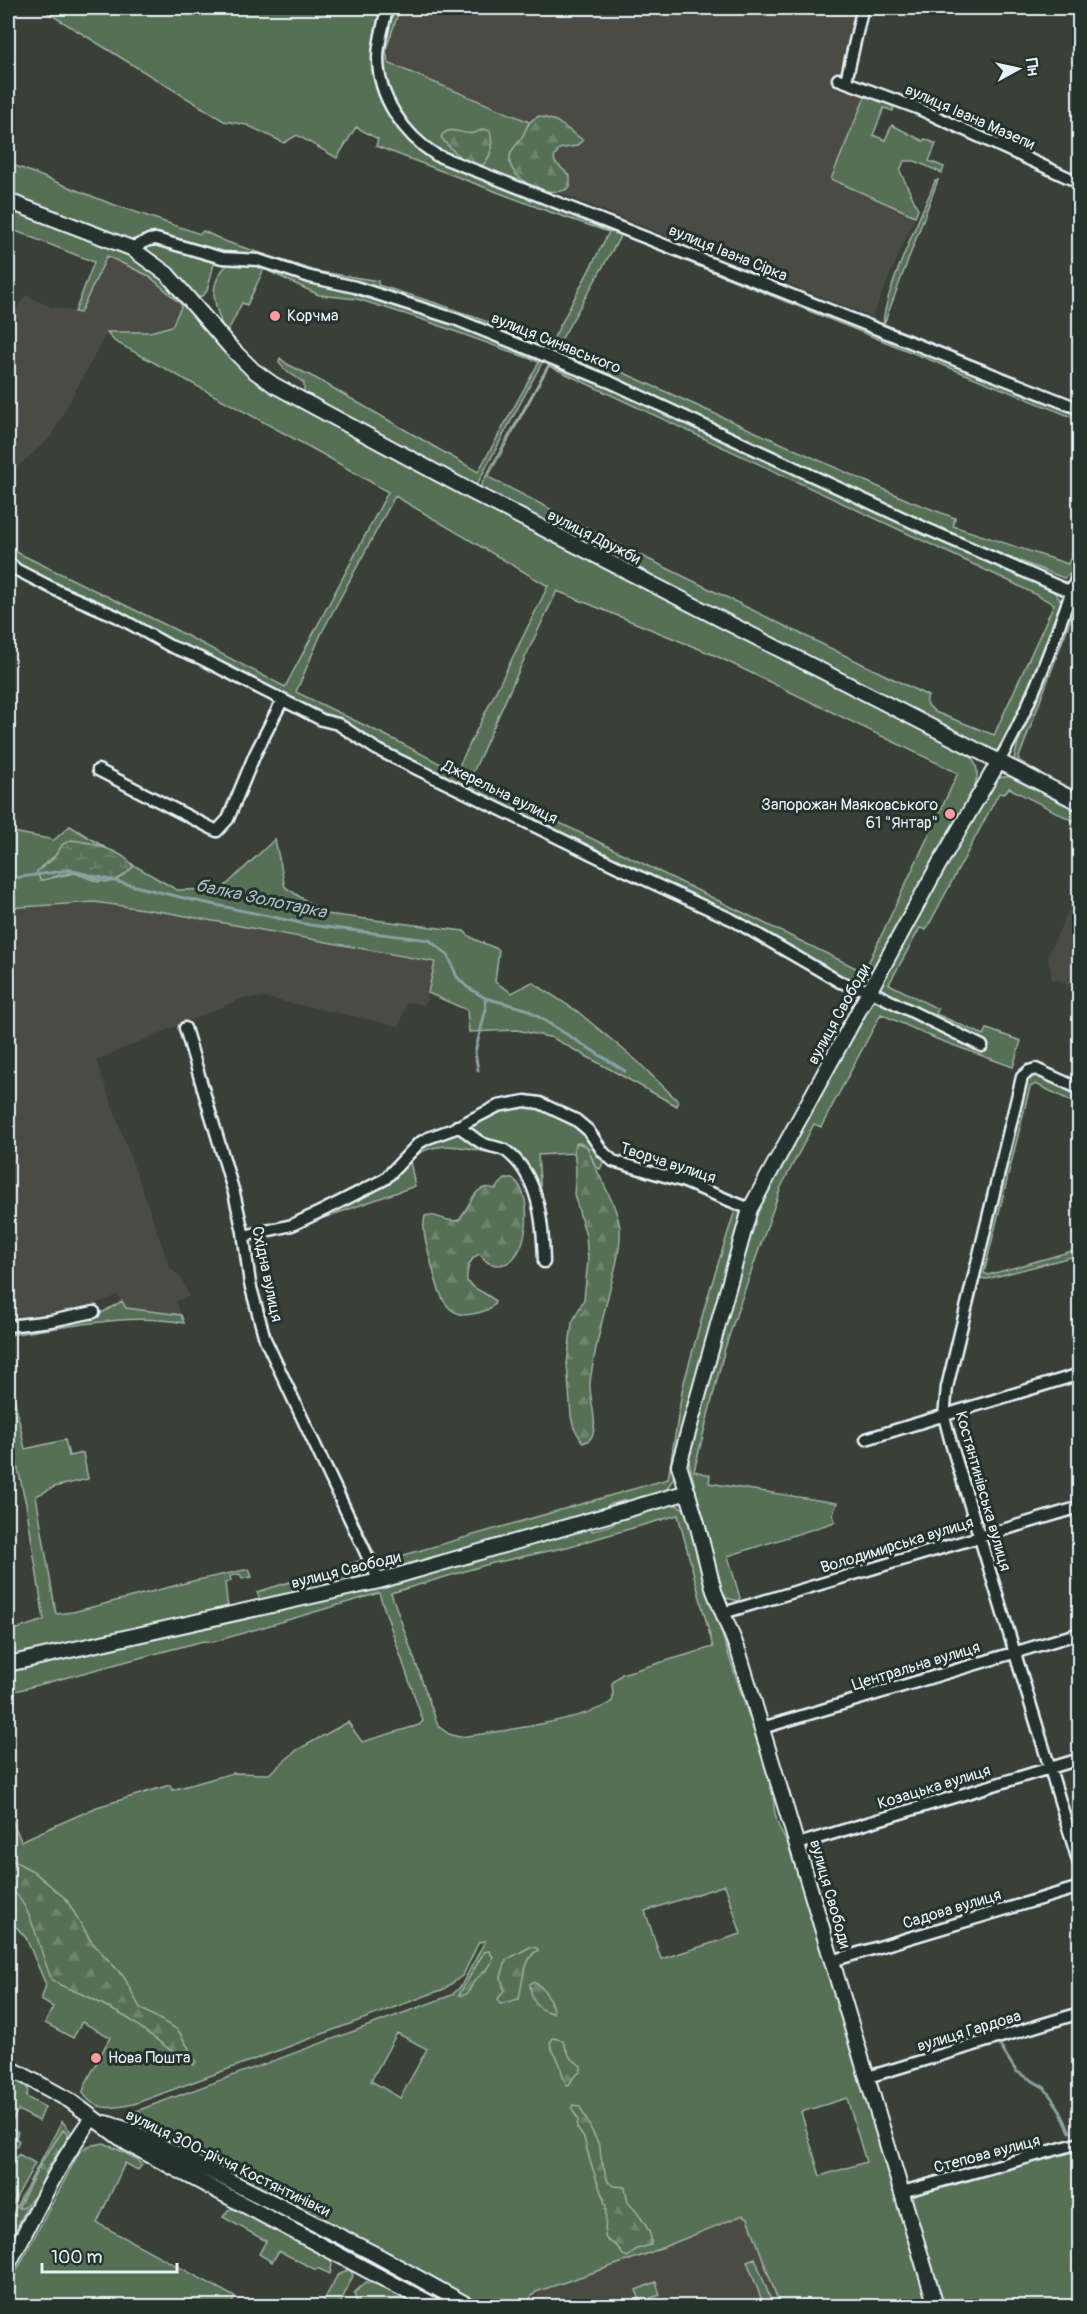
<svg xmlns="http://www.w3.org/2000/svg" width="1087" height="2314" viewBox="0 0 1087 2314" font-family="Pangolin,sans-serif">
  <style>
    .built { fill: #4b4c44 }
    .green { fill: #566f55; stroke: #9fb0a6; stroke-width: 1.5; fill-rule: evenodd }
    .forest { fill: url(#forest-firs); stroke: #9fb0a6; stroke-width: 1.5 }
    .wetland { fill: url(#wetland-marsh); stroke: #9fb0a6; stroke-width: 1.5 }
    .lines { fill: none; stroke-linecap: round; stroke-linejoin: round }
    .stream { stroke: #88a1a5; stroke-width: 3 }
    .minor-casing { stroke: #e8f1f8; stroke-width: 15 }
    .tertiary-casing { stroke: #e8f1f8; stroke-width: 18 }
    .minor { stroke: #26332d; stroke-width: 10 }
    .tertiary { stroke: #26332d; stroke-width: 14 }
    .poi-dot { fill: #ff9aa2; stroke: #26332d; stroke-width: 2 }
    .labels { text-anchor: middle; dominant-baseline: central; stroke-width: 6; stroke-linejoin: round; paint-order: stroke }
    .street-label { font-size: 16px; fill: #e8f1f8; stroke: #26332d }
    .poi-label { font-size: 16px; fill: #e8f1f8; stroke: #26332d; text-anchor: start }
    .water-label { font-size: 18px; font-style: italic; fill: #a8bcc1; stroke: #26332d }
  </style>
  <defs>
    <pattern id="forest-firs" width="22" height="20" patternUnits="userSpaceOnUse" patternTransform="scale(1.5)"><rect width="22" height="20" fill="#566f55"/><path d="M5 1l3.5 6h-7zM16 11l3.5 6h-7z" fill="#6e846e"/></pattern>
    <pattern id="wetland-marsh" width="20" height="14" patternUnits="userSpaceOnUse" patternTransform="scale(1.5)"><rect width="20" height="14" fill="#566f55"/><path d="M1 5h8M5 5V1M11 12h8M15 12V8" fill="none" stroke="#6e846e"/></pattern>
  </defs>
  <rect width="100%" height="100%" fill="#3a4038"/>
  <filter id="ink" filterUnits="userSpaceOnUse"><feTurbulence type="fractalNoise" baseFrequency=".0167" numOctaves="2"/><feDisplacementMap in="SourceGraphic" scale="12" xChannelSelector="R" yChannelSelector="G"/><feConvolveMatrix kernelMatrix="1 2 1 2 8 2 1 2 1" color-interpolation-filters="sRGB"/></filter>
  <g filter="url(#ink)">
    <path class="built" d="M400,8H850L860,12L837,84L865,97L831,179L915,216L872,317L484,163L505,113L388,63L386,49Z
      M107,256L149,276L182,305L172,326L150,332H107L50,438L8,475V321L26,295L50,307L80,312Z
      M1079,888V991L1059,980H1052L1048,955Z
      M95,902L170,913L435,962L425,1005L407,1002L399,1026L267,998H243L96,1060L170,1268L181,1278L189,1296L176,1301L181,1315L126,1308L118,1295L77,1311L8,1321V908Z
      M747,2213L782,2306H542L537,2293Z"/>
    <path class="green" d="M40,8H382L373,58L408,137L429,156L1079,415V420L621,235L561,340L559,348L615,369L910,501L955,518L953,526L1068,564L1079,536C1079,550 1079,571 1064,578L1061,577L943,531L639,390L455,316L156,236L136,243L8,197V166L11,164L109,203L200,234L203,231L227,242L315,271L378,281V285L439,304L550,345L609,232L547,211L376,146L378,139L356,127L337,158L297,135L284,143L247,125L224,121Z
      M391,8H400L386,49L388,63L529,122L522,138L511,152L516,174L534,186C494,175 449,162 416,136C400,124 383,82 381,62C380,44 387,25 391,8Z
      M865,97L880,98L894,104L893,111L884,108L873,135L885,140L892,125L923,141L925,139L936,144L929,161L944,167L942,173L915,161H904L900,171L918,209L915,216L831,179Z
      M938,180L884,324L1079,402V405L884,326C878,306 925,207 935,181Z
      M8,208L118,248L159,274L235,361L263,386L285,399L650,591L968,754C979,765 979,774 974,788L868,986L861,988L650,880L54,587L8,560V548L174,629L285,687L388,492L324,455L114,341L107,332H150L172,326L182,305L149,276L107,256L80,313L75,312L94,262L8,228ZM395,496L548,586L456,772L397,741L296,692L322,632ZM557,591L714,655L958,773L864,972L470,779L520,668Z
      M151,243L215,260L207,291C203,296 200,298 194,297L141,251L142,247Z
      M229,263C264,264 293,273 327,283C402,303 473,330 545,357L475,488L357,426L304,392V383L284,369L279,362L280,358L287,364L317,379L478,472L539,362L421,319L357,299L319,295L264,269L247,305L242,303L226,335C216,309 204,286 229,263Z
      M550,362L568,368L1054,592L1060,599L1062,607L1024,702L1003,746L999,750L991,752L480,490L481,485ZM549,366L1009,581L1054,604L994,735L935,712L926,703L928,696L642,556L488,477Z
      M1079,584V597L1018,760L1048,778L1079,792V800L1013,763L1018,743Z
      M1002,777H1010L1079,812V824L1009,788L1004,794L999,793L926,930L920,928L889,984L938,1009L936,1014L984,1035L987,1029L1021,1041L1013,1067L939,1040L881,1014L821,1127L814,1124L781,1187L744,1292L725,1348L694,1471L710,1475L709,1483L837,1503L833,1514L835,1522L728,1556L740,1598L738,1601L726,1598L720,1591L688,1458L752,1222L761,1202L867,1008L870,1003L877,1000L881,979L995,780Z
      M70,826L109,850L86,842L56,855L41,867L46,879L75,873L98,882L133,865L130,863L177,890L222,889L275,839L285,887L326,914L464,931C473,942 487,943 499,950L495,982L512,993L532,982L577,1011L637,1061L678,1101L677,1106L553,1038L517,1030L469,1032L467,1010L428,993L435,962L170,913L95,902L8,908V831L54,840Z
      M1035,1074L1041,1075L1079,1094V1105L1036,1084L1030,1087L984,1273L988,1275L1079,1249V1255L987,1279L980,1278L979,1273L1023,1090L1026,1081Z
      M522,1104L543,1107L584,1130L604,1161L600,1169L595,1167L588,1148L580,1143L576,1144L575,1153L538,1155L541,1194L533,1199L527,1183L506,1157C476,1150 434,1135 410,1161L415,1186L306,1224L381,1185L423,1143L489,1114Z
      M736,1207L745,1211L673,1479L665,1492L634,1503L626,1500L608,1505L603,1512L397,1569L377,1571L285,1378L288,1374L378,1561L380,1562L668,1479L683,1386L707,1299Z
      M122,1301L126,1308L181,1315L184,1323C126,1312 66,1328 8,1335V1328L100,1314Z
      M8,1369L25,1449L65,1440L69,1456L83,1453L88,1479L54,1487L36,1496L56,1614L73,1612L193,1581L249,1569L252,1577L242,1579L240,1574L230,1576L231,1581L225,1583L228,1609L8,1659V1632L44,1620L26,1504L8,1426Z
      M674,1504L683,1508L689,1518L705,1583L774,1793C772,1811 778,1830 789,1845L929,2306H780L748,2218L743,2215L644,2255L536,2292L523,2306H482L138,2126L128,2118L134,2112L452,1995L461,1986L485,1941L479,1942L463,1975L444,1989L134,2104C116,2108 93,2113 83,2092L85,2085L110,2037L82,2022L73,2038L45,2023L53,2007L41,2000L46,1985L26,1938L12,1922L8,1913V1810L21,1841L97,1807L170,1785L172,1790L233,1773L269,1774L297,1750L348,1722L362,1742L419,1725L423,1721L379,1593L213,1642L203,1641L8,1693V1668L341,1595L466,1564L587,1528L593,1531L614,1524L616,1520ZM678,1515L713,1647L622,1674L612,1683L613,1697L612,1701C592,1719 490,1733 459,1737L449,1734L438,1726L391,1593L489,1564L567,1547ZM725,1885L741,1934L661,1959L645,1911ZM397,2033L427,2049L400,2098L371,2081ZM847,2098L866,2162L820,2176L801,2112Z
      M365,1559C364,1572 362,1576 350,1581L261,1602L257,1592Z
      M8,2074L26,2083L28,2091L26,2097L45,2107L39,2121L18,2110L9,2127L18,2132L16,2138L19,2141L16,2147L8,2142Z
      M62,2121L72,2133L31,2206L27,2207L9,2244L10,2247L8,2253V2222Z
      M127,2136L177,2158L359,2255V2258L357,2260Z
      M104,2143L137,2159L142,2164L138,2170L125,2163L97,2223L235,2297L230,2306H8V2287L80,2151L88,2146Z
      M1079,2146V2303L1068,2306H942L912,2203L915,2196L922,2192Z
      M18,2154L35,2163L8,2213V2174Z
      M236,2208L329,2256L332,2264L330,2274L317,2268L316,2270L279,2251L272,2262L259,2254L266,2241L223,2217L228,2210Z
      M755,2258L773,2306H764L747,2261Z
      M347,2270L351,2271L353,2276L339,2306H321L337,2276Z
      M366,2282L379,2285L420,2306H361L356,2301L354,2293Z
      M656,2282L660,2295L651,2298L654,2306H642L636,2290Z"/>
    <path class="forest" d="M539,116L556,121L583,140L576,146L559,149L554,158L555,162L570,176V187C553,201 506,180 510,157C511,149 518,143 522,137C528,127 527,121 539,116Z
      M484,129L490,131C493,143 492,156 483,165C466,164 450,150 441,137C449,123 462,136 474,133C478,132 481,130 484,129Z
      M577,1143L586,1146C591,1152 591,1159 595,1166C603,1184 619,1210 620,1230C621,1250 614,1273 609,1292C602,1322 594,1352 590,1382C588,1400 605,1437 583,1443L574,1428L571,1416L567,1364L572,1323L584,1299L588,1261L586,1236L574,1194L576,1171L574,1149Z
      M505,1179H513C537,1194 529,1279 489,1263C485,1261 483,1257 479,1254C469,1259 466,1271 467,1281C475,1291 486,1292 495,1301L494,1305C488,1311 480,1313 472,1314C442,1320 437,1284 431,1262C428,1249 421,1230 425,1216C436,1212 446,1224 459,1220C470,1207 474,1181 495,1189Z
      M8,1858L33,1871L66,1899L91,1941L124,1977L140,2008L178,2030L196,2061L194,2065L181,2058L129,2019L91,1998L58,1984L52,1980C38,1949 34,1908 8,1885Z
      M530,1947L537,1948L538,1950C524,1957 522,1985 519,1999L500,2004L498,1999L504,1990L501,1977L506,1960Z
      M489,1951L493,1957C491,1969 483,1972 475,1980C469,1987 471,1997 459,1995L484,1952Z
      M533,1982C544,1986 553,2002 553,2013C537,2011 531,2000 530,1984Z
      M553,2038L562,2040L570,2057L581,2066V2071L573,2078L568,2086C561,2079 563,2070 559,2062C556,2053 552,2054 550,2043Z
      M574,2105L580,2107L600,2147L601,2158L608,2182L614,2186L625,2187L628,2203C637,2211 654,2233 651,2245L637,2249L628,2257L623,2255L617,2246L607,2240L605,2236L606,2206L590,2161L584,2138L577,2128L578,2119L572,2109Z
      M63,2130L68,2133V2138L47,2169L38,2193L23,2208H18L41,2163Z"/>
    <path class="wetland" d="M71,840C88,842 126,851 133,867C104,897 99,873 72,873C61,872 51,880 40,880L37,871L52,860L63,844Z"/>
    <g class="lines">
      <path class="stream" d="M8,879L69,870L188,899L310,925L429,940L448,955L457,977L467,987L485,998L526,1009L625,1071
        M478,1070L475,1052L486,1009L485,998
        M999,2044L1016,2071L1045,2088
        M1046,2090L1058,2107L1070,2132"/>
      <defs>
        <path id="minor" d="M387,8C384,24 378,42 378,58C378,97 404,135 436,155L1080,409
          M838,79L917,108L1080,183
          M846,81L861,15
          M131,248L149,240L156,239L222,258L258,260L310,277L355,287L455,319L610,382L927,529L1071,592
          M8,562L17,570L58,591L116,616L170,646L200,658L322,720L338,724L376,749L618,867L733,920L840,982L870,991L982,1046
          M998,763C1034,702 1055,635 1080,569
          M98,770L217,831L228,819L255,754L283,699
          M185,1028L234,1193L243,1232L250,1284L265,1339L379,1581
          M1080,1089L1036,1069L1029,1071L1022,1077L947,1387L944,1416L951,1443L1080,1867
          M457,1126C466,1131 472,1137 480,1142C488,1147 498,1146 506,1151C540,1176 543,1225 544,1262
          M244,1236L292,1225L324,1210L385,1179L419,1143L428,1138L453,1129L498,1106L525,1101L540,1103L576,1120L588,1130L603,1152L613,1161L682,1181L750,1209
          M8,1326L51,1321L94,1312
          M866,1439L1080,1374
          M723,1613L1080,1507
          M762,1728L1080,1633
          M798,1844L1080,1759
          M832,1961L1080,1887
          M868,2077L1080,2013
          M902,2192L1080,2143"/>
        <path id="tertiary" d="M8,201L131,248L167,274L231,348L253,370L274,385L474,493L1080,803
          M8,1664L379,1581L688,1492
          M8,2067L69,2100L127,2143L435,2306
          M106,2123L131,2131L373,2253L469,2306
          M8,2265C34,2216 58,2163 92,2118
          M936,2306L739,1653L714,1591L697,1523L679,1465L750,1209L938,866L998,763"/>
      </defs>
      <use href="#minor" class="minor-casing"/>
      <use href="#tertiary" class="tertiary-casing"/>
      <use href="#minor" class="minor"/>
      <use href="#tertiary" class="tertiary"/>
    </g>
  </g>
  <g class="poi-dot">
    <circle cx="275" cy="316" r="6"/>
    <circle cx="950" cy="814" r="6"/>
    <circle cx="96" cy="2058" r="6"/>
  </g>
  <g class="labels">
    <g class="street-label">
      <text transform="translate(970 117) rotate(24)">вулиця Івана Мазепи</text>
      <text transform="translate(728 253) rotate(22)">вулиця Івана Сірка</text>
      <text transform="translate(556 343) rotate(22)">вулиця Синявського</text>
      <text transform="translate(594 537) rotate(27)">вулиця Дружби</text>
      <text transform="translate(500 792) rotate(26)">Джерельна вулиця</text>
      <text transform="translate(839 1014) rotate(-61)">вулиця Свободи</text>
      <text transform="translate(668 1163) rotate(18)">Творча вулиця</text>
      <text transform="translate(267 1274) rotate(78)">Східна вулиця</text>
      <text transform="translate(983 1491) rotate(74)">Костянтинівська вулиця</text>
      <text transform="translate(897 1545) rotate(-17)">Володимирська вулиця</text>
      <text transform="translate(346 1570) rotate(-14)">вулиця Свободи</text>
      <text transform="translate(916 1666) rotate(-17)">Центральна вулиця</text>
      <text transform="translate(934 1787) rotate(-17)">Козацька вулиця</text>
      <text transform="translate(830 1894) rotate(74)">вулиця Свободи</text>
      <text transform="translate(952 1909) rotate(-17)">Садова вулиця</text>
      <text transform="translate(969 2031) rotate(-17)">вулиця Гардова</text>
      <text transform="translate(987 2154) rotate(-15)">Степова вулиця</text>
      <text transform="translate(228 2163) rotate(26)">вулиця 300-річчя Костянтинівки</text>
    </g>
    <g class="poi-label">
      <text x="287" y="316">Корчма</text>
      <text x="938" y="805" text-anchor="end">Запорожан Маяковського<tspan x="938" dy="18">61 "Янтар"</tspan></text>
      <text x="108" y="2058">Нова Пошта</text>
    </g>
    <g class="water-label">
      <text transform="translate(261 899) rotate(12)">балка Золотарка</text>
    </g>
  </g>
  <rect width="1087" height="2314" fill="none" stroke="#26332d" stroke-width="30"/>
  <rect x="15" y="15" width="1057" height="2284" fill="none" stroke="#e8f1f8" stroke-width="2" filter="url(#ink)"/>
  <g transform="translate(1018 69) rotate(82)" stroke="#26332d" stroke-width="4.5" paint-order="stroke">
  <path d="M0-4.5L10 22L0 15L-10 22Z" fill="#e8f1f8"/>
  <text y="-9" font-size="16" font-weight="bold" text-anchor="middle" fill="#e8f1f8">Пн</text>
  </g>
  <path d="M42 2263v9h135v-9" fill="none" stroke="#e8f1f8" stroke-width="3"/>
  <text x="51" y="2263" font-size="18" fill="#e8f1f8" stroke="#26332d" stroke-width="4.5" paint-order="stroke">100 m</text>
</svg>
